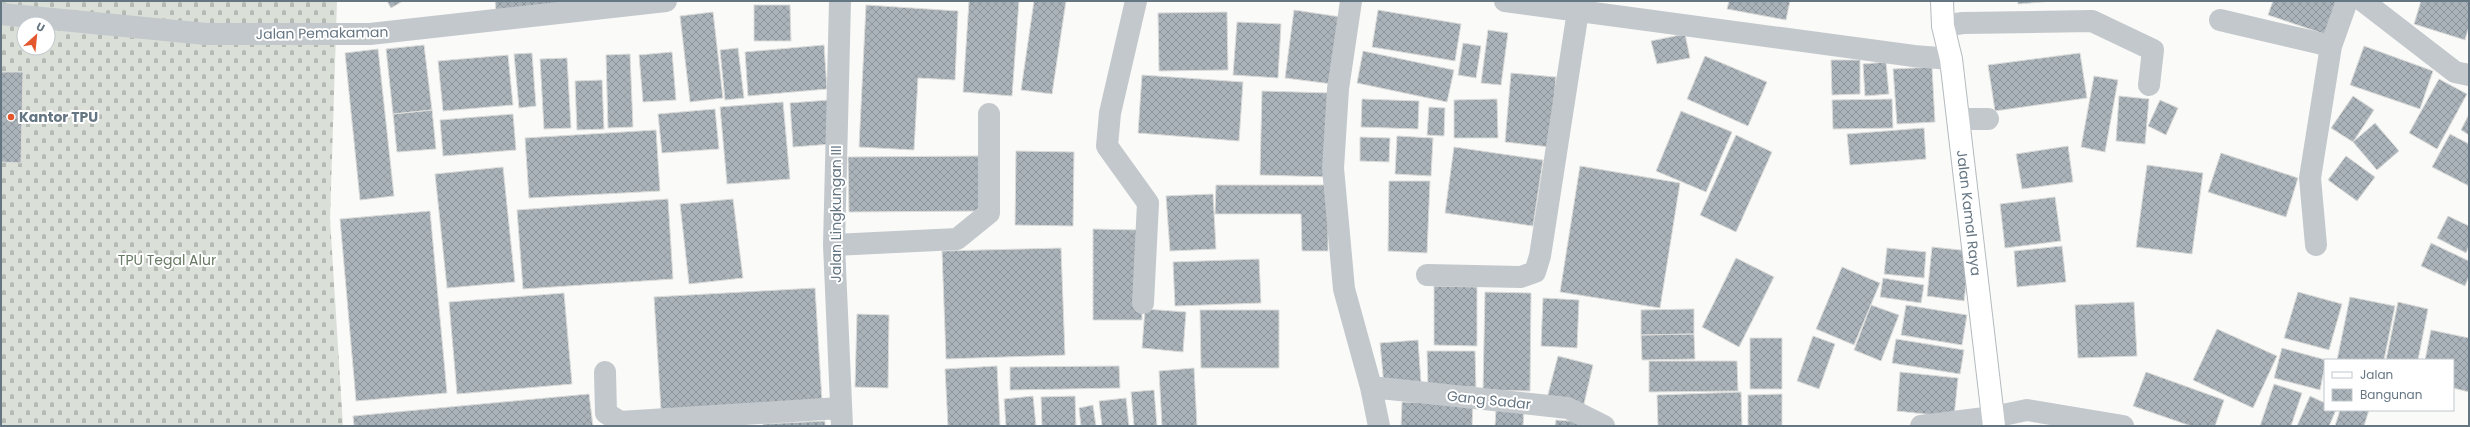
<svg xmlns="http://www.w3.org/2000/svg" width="2470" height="427" viewBox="0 0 2470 427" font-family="Poppins,sans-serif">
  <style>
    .cemetery { fill: url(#cemetery-stones); fill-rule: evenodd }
    .building { fill: url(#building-cross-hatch); stroke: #dcdcda }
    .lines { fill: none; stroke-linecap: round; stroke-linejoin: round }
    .major-casing { stroke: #b5babe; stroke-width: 24 }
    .minor { stroke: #c3c8cc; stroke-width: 22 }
    .major { stroke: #fff; stroke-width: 22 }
    .poi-dot { fill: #e4572e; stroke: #fff; stroke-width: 1.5 }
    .labels { text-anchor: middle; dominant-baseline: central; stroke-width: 4; stroke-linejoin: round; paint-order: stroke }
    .street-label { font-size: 14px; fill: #657683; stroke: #fff }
    .poi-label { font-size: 14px; font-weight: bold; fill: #657683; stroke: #fff; text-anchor: start }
    .park-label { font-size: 14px; fill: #687a64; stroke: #fff }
  </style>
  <defs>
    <pattern id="cemetery-stones" width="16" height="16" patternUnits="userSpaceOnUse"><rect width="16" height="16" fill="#dadfd7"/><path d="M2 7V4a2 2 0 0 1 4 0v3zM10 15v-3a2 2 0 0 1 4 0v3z" fill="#b4b9b4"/></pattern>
    <pattern id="building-cross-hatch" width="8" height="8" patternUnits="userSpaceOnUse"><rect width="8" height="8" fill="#aab3b9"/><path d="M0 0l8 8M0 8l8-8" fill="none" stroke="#8e969c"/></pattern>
  </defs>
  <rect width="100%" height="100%" fill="#fafaf8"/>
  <path class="cemetery" d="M1,1H337L330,219L343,426H1ZM24,24H48V48H24Z"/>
  <path class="building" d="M387,1H403L391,8Z
    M495,1H558V6L496,10Z
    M969,1H1019L1012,96L963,92Z
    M1034,1H1066L1052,94L1021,90Z
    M1729,1H1790L1786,20L1727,9Z
    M2018,1H2053L2018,4Z
    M2273,1H2342L2330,36L2268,15Z
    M2421,1H2469V26L2465,40L2414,24Z
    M754,5H790L791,41H754Z
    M866,5L958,11L955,80L918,78L914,150L859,147Z
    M1294,10L1341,17L1332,84L1285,78Z
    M1378,10L1461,24L1455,61L1372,47Z
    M713,12L723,98L690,102L680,16Z
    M1227,12L1228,70L1159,71L1158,13Z
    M1237,22L1281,24L1278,78L1233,75Z
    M1488,30L1508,33L1501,85L1481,83Z
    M1685,34L1690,58L1657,64L1651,41Z
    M1463,43L1481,46L1476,78L1458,75Z
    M424,45L432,110L393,114L386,49Z
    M824,45L827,89L748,96L745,52Z
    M2364,46L2433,71L2420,109L2350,85Z
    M738,48L744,98L725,100L720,50Z
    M378,49L394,196L360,200L345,53Z
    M1363,51L1454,70L1447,102L1357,83Z
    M672,52L676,100L643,102L639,55Z
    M532,53L536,106L519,108L514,54Z
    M2080,53L2087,98L1995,111L1988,65Z
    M630,54L633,127L608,128L606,55Z
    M508,55L513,105L443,111L438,61Z
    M1705,56L1767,82L1748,126L1687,99Z
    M567,58L571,128L544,129L540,59Z
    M1831,60H1860V94L1832,95Z
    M1886,62L1889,94L1865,96L1863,64Z
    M1932,67L1935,122L1897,124L1893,69Z
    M1,72H23L21,163L1,162Z
    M1511,73L1556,77L1550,147L1505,142Z
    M1142,75L1243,82L1239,141L1138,133Z
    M2094,76L2118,80L2105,152L2081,147Z
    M2439,79L2467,94L2437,149L2409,133Z
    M602,80L604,129L577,130L575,81Z
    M1262,91L1331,93L1329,177L1260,175Z
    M2119,96L2149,99L2145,144L2116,141Z
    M2353,96L2374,110L2353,142L2331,128Z
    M1362,99L1419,101L1418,129L1361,127Z
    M1497,99L1498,138H1454V100Z
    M1892,99L1893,128L1833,129L1832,100Z
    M829,100L832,144L793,147L790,103Z
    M2160,100L2178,108L2166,135L2148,126Z
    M783,102L790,179L727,184L720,107Z
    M1429,107L1445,108L1444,136L1427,135Z
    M715,109L719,149L662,153L658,114Z
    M432,110L436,149L397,152L393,114Z
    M1681,111L1732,132L1706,192L1656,171Z
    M513,114L516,150L443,156L440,120Z
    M2469,114V135L2461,130Z
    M2375,123L2399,151L2377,170L2353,142Z
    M1924,128L1926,159L1850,165L1847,134Z
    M656,130L660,191L529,198L525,138Z
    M2450,134L2469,144V186L2432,167Z
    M1736,135L1772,152L1736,232L1700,215Z
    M1397,136L1433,138L1431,176L1395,174Z
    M1360,137L1390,138L1389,162L1360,161Z
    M2068,146L2073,182L2022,189L2016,154Z
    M1454,147L1543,160L1533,226L1445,213Z
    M1016,151L1074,152L1073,226L1015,225Z
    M2221,153L2298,178L2286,217L2208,192Z
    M980,156V211L849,212L848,157Z
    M2346,156L2375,177L2357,201L2328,180Z
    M2147,165L2203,173L2192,254L2136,247Z
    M1580,166L1680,183L1660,308L1560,292Z
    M503,167L515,282L447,288L435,174Z
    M1389,181H1430L1427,253L1388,251Z
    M1216,185H1328V251H1302L1301,214H1215Z
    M1213,194L1216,249L1170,251L1166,196Z
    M2055,197L2061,241L2005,248L2000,204Z
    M668,199L673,279L523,289L517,210Z
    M733,199L743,278L689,284L680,204Z
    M430,211L447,393L356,401L340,219Z
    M2448,216L2469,226V246L2466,253L2437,238Z
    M1093,229L1141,230L1142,320H1093Z
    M2431,243L2469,261V276L2465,286L2421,266Z
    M2062,246L2066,282L2017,287L2014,251Z
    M1932,247L1970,251L1964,301L1927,296Z
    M1061,248L1065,355L946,359L942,251Z
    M1887,248L1926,252L1924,278L1884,274Z
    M1736,258L1774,277L1739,347L1702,327Z
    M1259,259L1261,303L1175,306L1173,262Z
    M1842,267L1880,283L1854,345L1816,329Z
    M1883,278L1924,285L1921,303L1880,297Z
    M1434,286L1477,287V346L1434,345Z
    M815,288L822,401L661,410L654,297Z
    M1485,292L1531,293L1530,391L1483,390Z
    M2298,292L2342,304L2329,350L2284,338Z
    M564,293L572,384L457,394L449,302Z
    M2350,297L2395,306L2384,360H2337Z
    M1543,298L1579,300L1577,348L1541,346Z
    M2134,302L2137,356L2078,358L2075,305Z
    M2398,302L2428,309L2418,360H2386Z
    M1871,305L1899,315L1881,361L1854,350Z
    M1906,305L1967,315L1962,345L1901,335Z
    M1145,309L1186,312L1183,352L1142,348Z
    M1694,309V334L1641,335V310Z
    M1200,310H1279V368H1201Z
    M857,314L889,315L888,388L855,387Z
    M2217,329L2277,356L2253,408L2193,380Z
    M2431,330L2469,338V392L2453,388V360H2425Z
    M1694,334L1695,359L1642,360L1641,335Z
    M1813,336L1835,344L1819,389L1797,381Z
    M1750,338H1782V389H1750Z
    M1896,339L1964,350L1960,374L1892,363Z
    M1418,340L1421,383L1384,386L1380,343Z
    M2282,348L2326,360L2320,390L2274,378Z
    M1427,351H1475L1476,387H1428Z
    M1558,356L1593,365L1583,408L1547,398Z
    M1649,361H1737L1738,391L1649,392Z
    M997,366L1000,426H948L945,369Z
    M1119,366L1120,388L1010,390V367Z
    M1194,368L1197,426H1162L1159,371Z
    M1900,372L1958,378L1954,417L1897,411Z
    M2146,372L2224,400L2215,426H2191L2133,406Z
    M2274,384L2302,393L2291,426H2260Z
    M1154,390L1157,426H1134L1131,392Z
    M1741,392L1742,426H1658L1657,395Z
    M589,394L593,426H354L353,416Z
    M1782,394V426H1748V395Z
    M1033,396L1036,426H1006L1004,399Z
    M1075,396L1076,426H1042L1041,397Z
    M2310,396L2325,403V410H2336L2329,426H2297Z
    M1126,398L1129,426H1102L1099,401Z
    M1402,402L1473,404L1472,426H1401Z
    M1093,405L1096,426H1081L1079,408Z
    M1496,409L1524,410L1523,426H1495Z
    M2340,410H2369L2364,426H2335Z
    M1556,420L1585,422V426H1555Z
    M825,421V426H763V424Z"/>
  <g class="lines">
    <defs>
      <g id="major">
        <path id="s1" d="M1942,1L1943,26L1951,59L1994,426"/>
      </g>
    </defs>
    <use href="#major" class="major-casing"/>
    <path class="minor" d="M840,1L834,245L842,426
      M1136,1L1110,113L1107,146L1148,203L1143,303
      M1351,1L1338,89L1333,168L1344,289L1371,387L1379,426
      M1505,1L1914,56L1951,59
      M2363,1L2455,72L2469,75
      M1,14L206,34H370L666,1
      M2220,20L2331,46
      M1943,26L1963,23L2092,21L2153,50L2149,85
      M1958,119H1988
      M834,245L957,239L989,213V114
      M2316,245L2310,178L2331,46L2347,1
      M1427,275L1521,277L1535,272L1540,256L1578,11
      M605,372L606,413L620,422L840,408
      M1371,387L1568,408L1604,426
      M1921,426L1993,417L2027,410L2123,426"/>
    <use href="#major" class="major"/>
  </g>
  <circle class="poi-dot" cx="11" cy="117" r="4"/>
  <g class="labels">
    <g class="street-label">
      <text transform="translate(322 33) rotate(-1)">Jalan Pemakaman</text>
      <text stroke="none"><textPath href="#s1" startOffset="214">Jalan Kamal Raya</textPath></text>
      <text transform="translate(836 214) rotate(-90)">Jalan Lingkungan III</text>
      <text transform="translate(1489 400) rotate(6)">Gang Sadar</text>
    </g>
    <g class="poi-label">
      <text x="19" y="117">Kantor TPU</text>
    </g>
    <g class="park-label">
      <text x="167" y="260">TPU Tegal Alur</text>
    </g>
  </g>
  <rect width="2470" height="427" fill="none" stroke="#657683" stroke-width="4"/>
  <rect x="2324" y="359" width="130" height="52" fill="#ffffff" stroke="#c1c8cd"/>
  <rect x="2332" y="372" width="20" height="6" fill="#ffffff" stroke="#c1c8cd"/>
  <text x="2360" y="379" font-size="12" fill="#657683">Jalan</text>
  <rect x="2332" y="389" width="20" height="12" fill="url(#building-cross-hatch)" stroke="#c1c8cd"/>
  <text x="2360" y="399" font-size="12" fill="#657683">Bangunan</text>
  <g transform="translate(36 36) rotate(27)"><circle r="19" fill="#ffffff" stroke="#c1c8cd"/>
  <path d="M0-3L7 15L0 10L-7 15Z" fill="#e4572e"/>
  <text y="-6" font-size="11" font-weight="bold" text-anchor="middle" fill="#657683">U</text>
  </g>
</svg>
